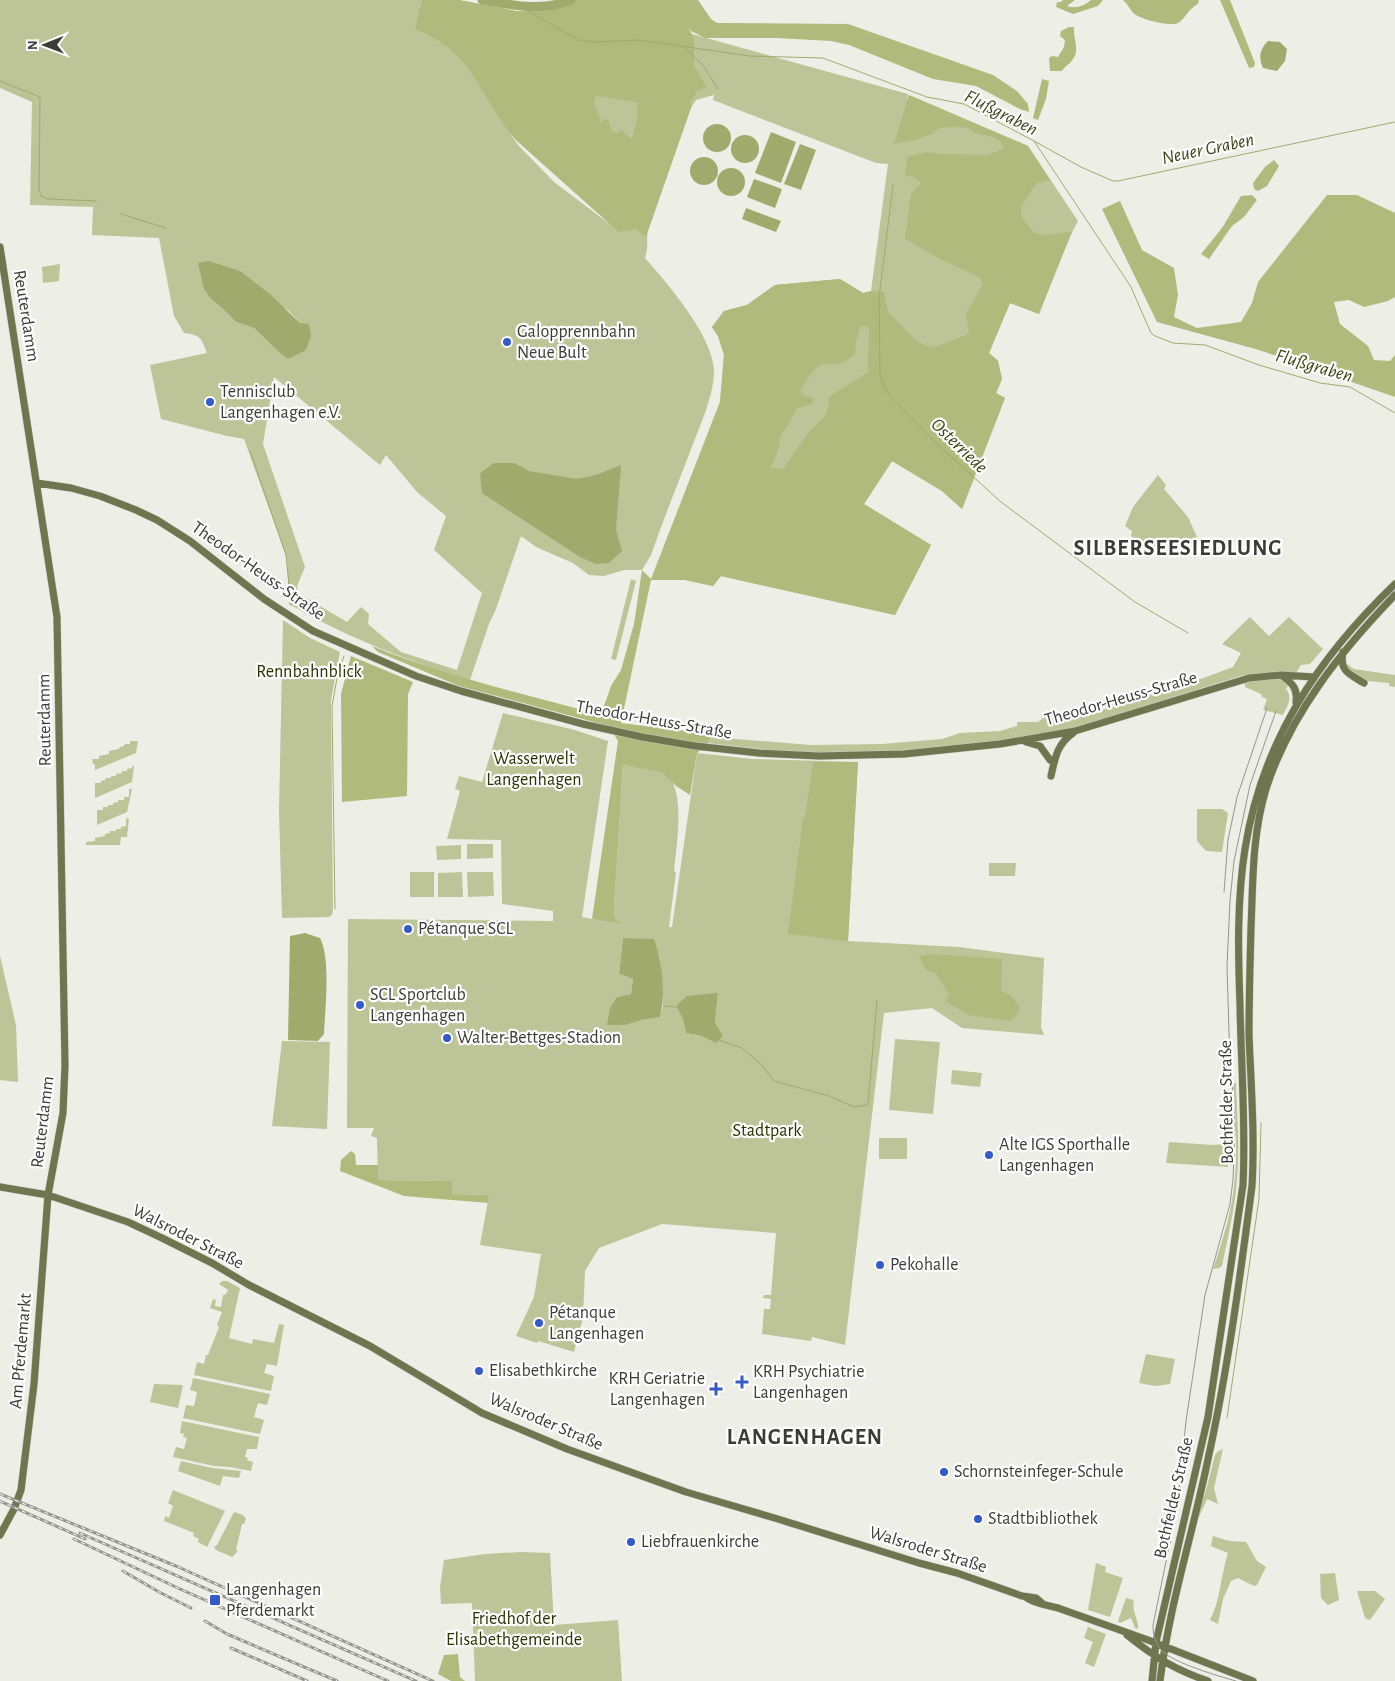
<svg xmlns="http://www.w3.org/2000/svg" width="1395" height="1681" viewBox="0 0 1395 1681" font-family="'Alegreya Sans',sans-serif">
  <style>
    .green { fill: #bcc498; fill-rule: evenodd }
    .forest { fill: #afba7c; fill-rule: evenodd }
    .water { fill: #a0aa6d }
    .lines { fill: none; stroke-linecap: round; stroke-linejoin: round }
    .stream { stroke: #a0aa6d; stroke-width: 1 }
    .river { stroke: #a0aa6d; stroke-width: 9 }
    .secondary-casing { stroke: #c9cbc3; stroke-width: 8 }
    .secondary { stroke: #6f754f; stroke-width: 7 }
    .tram { stroke: #959690; stroke-width: 1 }
    .rail-casing { stroke: #959690; stroke-width: 3 }
    .rail { stroke: #fff; stroke-width: 1; stroke-dasharray: 4; stroke-linecap: butt }
    .poi-dot { fill: #355acb; stroke: #fff; stroke-width: 2 }
    .labels { text-anchor: middle; dominant-baseline: central; stroke-width: 4.5; stroke-linejoin: round; paint-order: stroke }
    .street-label { font-size: 18px; fill: #3b3b38; stroke: #fff }
    .poi-label { font-size: 18px; fill: #3b3b38; stroke: #fff; text-anchor: start }
    .park-label { font-size: 18px; fill: #2b3100; stroke: #fff }
    .water-label { font-size: 19px; font-style: italic; fill: #3e4416; stroke: #fff }
    .district-label { font-size: 22px; font-weight: bold; letter-spacing: 1px; fill: #3b3b38; stroke: #fff }
  </style>
  <rect width="100%" height="100%" fill="#edefe6"/>
  <path class="green" d="M0,0H459L516,11L550,10L576,0H673L692,34L908,94L907,100L909,95L1028,146L1078,221L1065,246L1039,314L1010,303L989,353L998,361L1002,379L996,393L1005,398L962,509L942,491L892,461L864,504L931,545L895,615L721,576L713,586L685,580H651L720,402L724,355L718,336L712,327L724,311L747,305L775,285L840,279L863,293L871,291L888,164L876,163L713,100L714,95L696,100L691,108L648,227C646,238 649,247 645,258C668,284 713,336 714,371C714,396 699,428 690,452C677,486 663,520 651,555L642,570H624L604,576L589,575L573,563L536,547L521,536L496,609L489,624L470,680C407,661 346,637 289,604L287,558L244,439L227,436L161,419L150,365L207,353C201,338 201,335 184,333L174,316L159,238L92,235L93,207L30,205L32,102L0,88ZM510,133L516,140L611,225L554,182L518,145ZM209,261L222,266L289,311L300,323L281,354L254,328L236,322L222,308L212,300ZM274,377L380,465L386,455L417,492L446,516L434,550L482,593L457,670L401,652L368,624L369,614L361,607L347,622L298,593L297,586L305,567L263,444Z
    M60,264L59,281L43,283L42,267Z
    M1158,475L1166,485L1164,489L1188,517L1197,537L1186,544L1172,545L1159,554L1131,536L1132,531L1125,526L1133,507Z
    M631,579L636,581L616,660L611,659Z
    M1250,617L1269,636L1289,617L1323,649L1310,664L1301,665L1286,689C1293,698 1288,705 1283,715L1263,710L1267,699L1262,697L1261,694L1245,687L1244,675L1081,726L1000,742L878,753L820,754L776,751L708,743L711,737L811,745L882,744L942,739L960,733L1000,731L1017,726V722H1038L1052,711L1071,717L1086,715L1198,680L1233,667L1241,653L1222,644Z
    M283,620L310,638L340,652L331,700L333,910L332,915L329,917L282,918L279,811Z
    M1347,664L1354,669L1395,675V687L1389,686V683L1368,681V683H1364L1343,666Z
    M503,713L575,730L608,741L582,917L622,925L615,918L614,908L623,765C632,767 654,768 662,771C688,784 676,847 674,871L676,873L669,927H672L697,753L752,759L858,762L848,941L959,947L1044,958L1041,1027L1044,1035L962,1028L932,1008L884,1013L845,1345L812,1337L811,1341L762,1334L764,1309H770L771,1299L763,1298L764,1295H771L776,1233L662,1224L599,1248L585,1271L583,1318L574,1352L538,1341L537,1343L516,1336L534,1297L541,1254L480,1245L489,1195L452,1194L451,1181L378,1180L377,1138L371,1136L374,1128H347L348,919L553,921V911L502,904L501,840L447,839L460,791L455,789L459,776L482,782ZM623,938L638,939L659,955L663,1006L660,1017L642,1020L626,1025L617,997L631,994L633,979L619,974ZM718,993L715,1022L723,1036L716,1042L702,1036L686,1033L683,1019Z
    M130,741H138L136,753L95,770V764H93L92,759H99V756L109,754V751L119,749L120,747L124,746L125,744H130Z
    M132,766H134L132,782L95,798V783H101V781L106,780L105,778H111V776H116V774L122,773V771H127V769L132,768Z
    M129,789H132L127,812L97,825V810H103V807H108V805H113V803L118,802V800H124V797H129Z
    M1197,809H1222L1228,813L1222,852L1206,851L1197,841Z
    M126,818L129,819L127,837H121L120,845H86V842L95,841V838L105,836V834L110,833V831H116V829H121V827L126,826Z
    M467,844H493V858L467,859Z
    M461,845V859L437,860L436,846Z
    M989,863H1016L1015,876H989Z
    M410,872H434V897H410Z
    M462,872L463,897H438V873Z
    M467,872H493L494,896L468,897Z
    M0,956L16,1025L18,1082L0,1080Z
    M895,1039L940,1042L933,1114L889,1110Z
    M282,1041L330,1042L327,1129L272,1126Z
    M952,1070L982,1073L980,1087L951,1084Z
    M1233,1083H1236C1237,1115 1240,1147 1237,1179C1235,1208 1228,1237 1222,1266L1219,1268L1213,1269C1220,1248 1227,1227 1231,1206C1239,1165 1236,1124 1233,1083Z
    M879,1138H907V1159H879Z
    M1169,1142L1213,1145L1225,1144L1228,1167L1166,1163Z
    M222,1281H227L240,1288L229,1338L252,1344L253,1339L274,1343L279,1324L284,1325L277,1366L267,1364L264,1373L274,1376L271,1391L194,1375L197,1362L204,1364L206,1355H208L219,1327L217,1325L222,1312L210,1308L213,1299L216,1300L215,1306L221,1307L223,1295L226,1294L228,1290L219,1284Z
    M1146,1354L1175,1359L1170,1384L1155,1386L1139,1383Z
    M193,1378L270,1394L267,1405L258,1403L254,1417L264,1420L260,1434L183,1418L186,1405L194,1406L197,1392L190,1390Z
    M154,1384L183,1385L178,1408L150,1402Z
    M182,1421L259,1437L257,1449H247L245,1457L248,1458L247,1460L253,1462L251,1471L229,1467L214,1466L173,1457L176,1447L184,1449L187,1438L183,1437L184,1434L180,1433Z
    M1223,1449L1214,1488L1218,1504L1207,1499L1198,1519L1197,1518L1201,1501L1205,1494L1215,1455L1218,1451Z
    M181,1461L212,1468L241,1471L239,1478L223,1476L220,1486L178,1471Z
    M173,1490L225,1511L207,1547L198,1542L199,1539L193,1536L194,1533L164,1521L165,1516L169,1518L173,1506L168,1503Z
    M234,1512L243,1515L246,1519L244,1524H242L236,1550L238,1551L232,1557L216,1550L214,1547L217,1545Z
    M1213,1536L1229,1541L1246,1542L1257,1561L1266,1567L1257,1585L1254,1586L1238,1578L1231,1581L1223,1599L1218,1624L1210,1620C1220,1602 1221,1574 1228,1553L1211,1546Z
    M521,1552L550,1553L554,1625L618,1620L622,1681H475L472,1603L441,1604L440,1587L444,1560L485,1554Z
    M1096,1563L1106,1567L1105,1572L1123,1578L1110,1617L1088,1610Z
    M1335,1573L1339,1600L1328,1605L1321,1598L1320,1574Z
    M1357,1591H1375L1385,1599L1370,1620L1365,1618Z
    M1126,1598L1134,1600C1131,1611 1139,1619 1138,1629L1135,1628L1131,1618L1120,1623L1118,1621Z
    M1088,1627L1106,1634L1094,1667L1085,1663L1093,1642L1084,1638Z"/>
  <path class="forest" d="M422,0H459L516,11L550,10L576,0H698L711,19L717,23L848,24L993,75L1017,91L1028,104L1029,112L1020,109L976,86L933,79L849,45L831,41L776,38H705L691,31L688,27L694,39V66L707,88L698,90L691,101V108L646,237L636,229L619,232L516,140C479,97 475,52 415,29ZM596,96L638,102L637,119L632,139L620,129L618,133L611,131L609,122L606,118L602,122L599,124L600,117C596,110 592,104 596,96Z
    M1063,0H1075L1067,6C1076,9 1084,6 1091,0H1103L1098,6L1073,14L1056,7L1057,2H1061Z
    M1123,0H1199L1198,4C1187,10 1187,17 1178,23C1171,27 1144,20 1136,15C1131,12 1128,4 1123,0Z
    M1220,0H1230L1255,63L1254,67L1249,68Z
    M1069,27H1074C1073,38 1080,50 1073,59C1070,64 1065,66 1062,71H1050L1049,58L1052,56L1058,57L1064,47L1065,40L1060,36L1061,31Z
    M1042,79L1049,81L1046,99L1038,120L1033,118Z
    M909,95L1028,146L1050,180L1037,183L1021,206L1022,218L1034,233L1046,235L1072,232L1039,314L1010,303L989,353L998,361L1002,379L996,393L1005,398L962,509L942,491L892,461L864,504L931,545L895,615L721,576L713,586L685,580H651L621,723L693,732L711,737L708,743L697,753L690,795L676,786L662,772L623,765L614,908L615,918L623,925L592,919L618,741L609,726L459,686L378,652L372,646C446,676 523,694 601,715L611,686L621,670L634,624L642,570L651,579L720,402L724,355L718,336L712,327L724,311L747,305L775,285L840,279L863,293L871,291L884,292L888,312L915,340L924,345L935,347L969,334L966,314L983,284L979,277L940,259L905,239L911,194L921,183L915,177L905,176L907,157L927,152L940,154L987,155L1004,149L1000,141L993,137L975,133L969,128L953,127L939,128L932,134L918,139L894,144ZM869,326L868,372L829,397L828,409L825,416L809,432L783,469L770,468C775,460 781,444 780,436L787,427L797,408L812,404L814,398L803,395L800,391C807,380 810,372 821,364C835,365 845,364 855,354L856,342L860,327Z
    M1274,160L1279,166L1267,186L1258,191L1254,189L1253,183L1265,167Z
    M1252,195L1257,200L1244,217L1232,226L1209,259L1201,254L1222,228L1241,196Z
    M1327,195H1357L1395,213V297L1388,301L1364,307L1349,300L1334,302L1340,324L1368,346L1374,360L1390,361L1395,355V397L1259,350L1157,322L1102,209L1120,201L1142,250L1174,268L1178,295L1174,317L1197,328L1241,322L1252,303L1258,282Z
    M351,656L413,682L408,694L407,796L342,802L341,694Z
    M813,762H858L848,941L788,934L803,819L805,818Z
    M933,954L1002,959L1001,990L1011,996L1020,1008L1017,1014L1010,1021L969,1015L945,1001L949,995L936,973L926,970L919,956Z
    M351,1151L355,1154L356,1165H378V1180L452,1181V1194L489,1195L488,1203L404,1196L340,1171L341,1160Z
    M458,1654L460,1677L465,1681H451L438,1674L444,1655Z"/>
  <path class="water" d="M1268,41L1280,42L1287,49L1285,61L1277,71L1263,68C1258,57 1260,49 1268,41Z
    M703 138a14 14 0 1 1 28 0a14 14 0 1 1-28 0Z
    M771,132L796,142L781,183L755,173Z
    M731 149a14 14 0 1 1 28 0a14 14 0 1 1-28 0Z
    M800,144L816,150L801,190L784,184Z
    M690 171a14 14 0 1 1 28 0a14 14 0 1 1-28 0Z
    M717 182a14 14 0 1 1 28 0a14 14 0 1 1-28 0Z
    M754,179L782,189L775,208L747,197Z
    M746,208L781,221L776,232L742,219Z
    M209,261L240,271L270,294L300,323L309,324L311,336L306,350L288,359L281,354L254,328L236,322L222,308L212,300L204,289L198,263Z
    M494,463H514L529,471L577,479L596,475L621,465L616,530L622,551L609,563L596,564L580,557L482,493L480,473Z
    M305,933L320,938C331,959 325,1009 324,1034L318,1041L288,1040L290,936Z
    M623,938L654,939C662,962 666,993 660,1017L642,1020L626,1025H607L610,1008L617,997L631,994L633,979L619,974Z
    M718,993L715,1022L723,1036L716,1043L702,1036L686,1033L683,1019L677,1007L678,1004L687,996Z"/>
  <g class="lines">
    <path class="stream" d="M521,7L578,40L596,42L639,40L749,56L823,58L927,97L964,104L1034,141L1131,287L1151,333L1155,336L1173,343L1205,345L1259,365L1320,383L1350,387L1395,413
      M685,48L703,65L718,89
      M0,81L40,97L39,189L41,196L48,199L96,201
      M1034,141L1081,167L1113,181H1118L1395,122
      M893,185L879,298L880,374L884,387L890,396L934,441L1001,502L1135,602L1188,633
      M121,214L166,228
      M250,451L286,555L291,605
      M335,909L332,706L337,678L344,656
      M663,1006L677,1007
      M719,1040L742,1048L760,1063L774,1081L829,1096L854,1107L868,1105L877,1000
      M1227,1418L1259,1199L1261,1123"/>
    <path class="river" d="M482,0C512,5 542,12 571,0"/>
    <defs>
      <path id="secondary" d="M0,247L57,617L65,1065L63,1113L48,1195L34,1384L21,1490L14,1509L0,1535
        M37,483L71,488L100,496L136,510L157,520L190,541L264,599L313,631L416,676L461,691L583,724L642,737L695,746L759,753L819,756L904,754L1000,744L1075,731L1249,678L1281,675L1314,677
        M1343,652C1339,671 1349,674 1364,683
        M1281,675C1292,683 1298,688 1296,702
        M1026,742L1040,746L1050,760
        M1051,776C1055,758 1057,744 1073,733
        M0,1187L48,1195L128,1222L162,1238L212,1263L249,1285L370,1346L482,1413L567,1449L686,1492L778,1519L919,1563L957,1573L1022,1596L1036,1598L1043,1604
        M1027,1598C1036,1604 1047,1605 1058,1608L1148,1640L1253,1681
        M1127,1635C1153,1656 1175,1670 1208,1681
        M1152,1681L1156,1642L1208,1417L1243,1185C1246,1125 1241,1064 1240,1004C1238,953 1237,899 1245,849C1262,741 1318,658 1395,584
        M1160,1681C1169,1606 1193,1533 1208,1459C1228,1369 1240,1277 1252,1186C1255,1136 1251,1085 1249,1035C1249,999 1250,964 1251,928C1253,882 1252,835 1266,789C1290,714 1341,651 1395,595"/>
    </defs>
    <use href="#secondary" class="secondary-casing"/>
    <use href="#secondary" class="secondary"/>
    <path class="tram" d="M1224,892L1228,840L1237,797L1267,708
      M1236,1681C1218,1676 1174,1663 1162,1651C1155,1643 1153,1635 1153,1625L1177,1508L1186,1421L1205,1295L1230,1204L1233,1180L1235,1128L1229,1033L1227,966L1230,901L1234,861L1250,785L1276,711"/>
    <defs>
      <path id="rail" d="M0,1494L176,1566L433,1681
        M0,1501L85,1539
        M80,1533L416,1681
        M74,1539L180,1589L388,1681
        M123,1571L159,1592L191,1608
        M205,1621L227,1634L337,1681
        M231,1648L307,1681"/>
    </defs>
    <use href="#rail" class="rail-casing"/>
    <use href="#rail" class="rail"/>
  </g>
  <g class="poi-dot">
    <circle cx="507" cy="342" r="5"/>
    <circle cx="210" cy="402" r="5"/>
    <circle cx="408" cy="929" r="5"/>
    <circle cx="360" cy="1005" r="5"/>
    <circle cx="447" cy="1038" r="5"/>
    <circle cx="989" cy="1155" r="5"/>
    <circle cx="880" cy="1265" r="5"/>
    <circle cx="539" cy="1323" r="5"/>
    <circle cx="479" cy="1371" r="5"/>
    <path d="M739.5 1374.5h5v5h5v5h-5v5h-5v-5h-5v-5h5z"/>
    <path d="M713.5 1381.5h5v5h5v5h-5v5h-5v-5h-5v-5h5z"/>
    <circle cx="944" cy="1472" r="5"/>
    <circle cx="978" cy="1519" r="5"/>
    <circle cx="631" cy="1542" r="5"/>
    <rect x="209" y="1594" width="12" height="12" rx="2.5"/>
  </g>
  <g class="labels">
    <g class="street-label">
      <text transform="translate(26 316) rotate(81)">Reuterdamm</text>
      <text transform="translate(258 571) rotate(35)">Theodor-Heuss-Straße</text>
      <text transform="translate(1121 699) rotate(-16)">Theodor-Heuss-Straße</text>
      <text transform="translate(45 720) rotate(-91)">Reuterdamm</text>
      <text transform="translate(654 720) rotate(10)">Theodor-Heuss-Straße</text>
      <text transform="translate(1227 1102) rotate(-91)">Bothfelder Straße</text>
      <text transform="translate(43 1122) rotate(-83)">Reuterdamm</text>
      <text transform="translate(188 1237) rotate(27)">Walsroder Straße</text>
      <text transform="translate(21 1351) rotate(-85)">Am Pferdemarkt</text>
      <text transform="translate(546 1422) rotate(23)">Walsroder Straße</text>
      <text transform="translate(1174 1498) rotate(-77)">Bothfelder Straße</text>
      <text transform="translate(928 1550) rotate(17)">Walsroder Straße</text>
    </g>
    <g class="poi-label">
      <text x="517" y="332">Galopprennbahn<tspan x="517" dy="21">Neue Bult</tspan></text>
      <text x="220" y="392">Tennisclub<tspan x="220" dy="21">Langenhagen e.V.</tspan></text>
      <text x="418" y="929">Pétanque SCL</text>
      <text x="370" y="995">SCL Sportclub<tspan x="370" dy="21">Langenhagen</tspan></text>
      <text x="457" y="1038">Walter-Bettges-Stadion</text>
      <text x="999" y="1145">Alte IGS Sporthalle<tspan x="999" dy="21">Langenhagen</tspan></text>
      <text x="890" y="1265">Pekohalle</text>
      <text x="549" y="1313">Pétanque<tspan x="549" dy="21">Langenhagen</tspan></text>
      <text x="489" y="1371">Elisabethkirche</text>
      <text x="753" y="1372">KRH Psychiatrie<tspan x="753" dy="21">Langenhagen</tspan></text>
      <text x="705" y="1379" text-anchor="end">KRH Geriatrie<tspan x="705" dy="21">Langenhagen</tspan></text>
      <text x="954" y="1472">Schornsteinfeger-Schule</text>
      <text x="988" y="1519">Stadtbibliothek</text>
      <text x="641" y="1542">Liebfrauenkirche</text>
      <text x="226" y="1590">Langenhagen<tspan x="226" dy="21">Pferdemarkt</tspan></text>
    </g>
    <g class="park-label">
      <text x="309" y="672">Rennbahnblick</text>
      <text x="534" y="759">Wasserwelt<tspan x="534" dy="21">Langenhagen</tspan></text>
      <text x="767" y="1131">Stadtpark</text>
      <text x="514" y="1619">Friedhof der<tspan x="514" dy="21">Elisabethgemeinde</tspan></text>
    </g>
    <g class="water-label">
      <text transform="translate(1001 113) rotate(27)">Flußgraben</text>
      <text transform="translate(1208 149) rotate(-12)">Neuer Graben</text>
      <text transform="translate(1314 366) rotate(16)">Flußgraben</text>
      <text transform="translate(959 446) rotate(44)">Osterriede</text>
    </g>
    <g class="district-label">
      <text x="1178" y="548">SILBERSEESIEDLUNG</text>
      <text x="805" y="1437">LANGENHAGEN</text>
    </g>
  </g>
  <g transform="translate(45 45) rotate(269)" stroke="#ffffff" stroke-width="4" paint-order="stroke">
  <path d="M0-4L9 19L0 12L-9 19Z" fill="#3b3b38"/>
  <text y="-8" font-size="14" font-weight="bold" text-anchor="middle" fill="#3b3b38">N</text>
  </g>
</svg>
